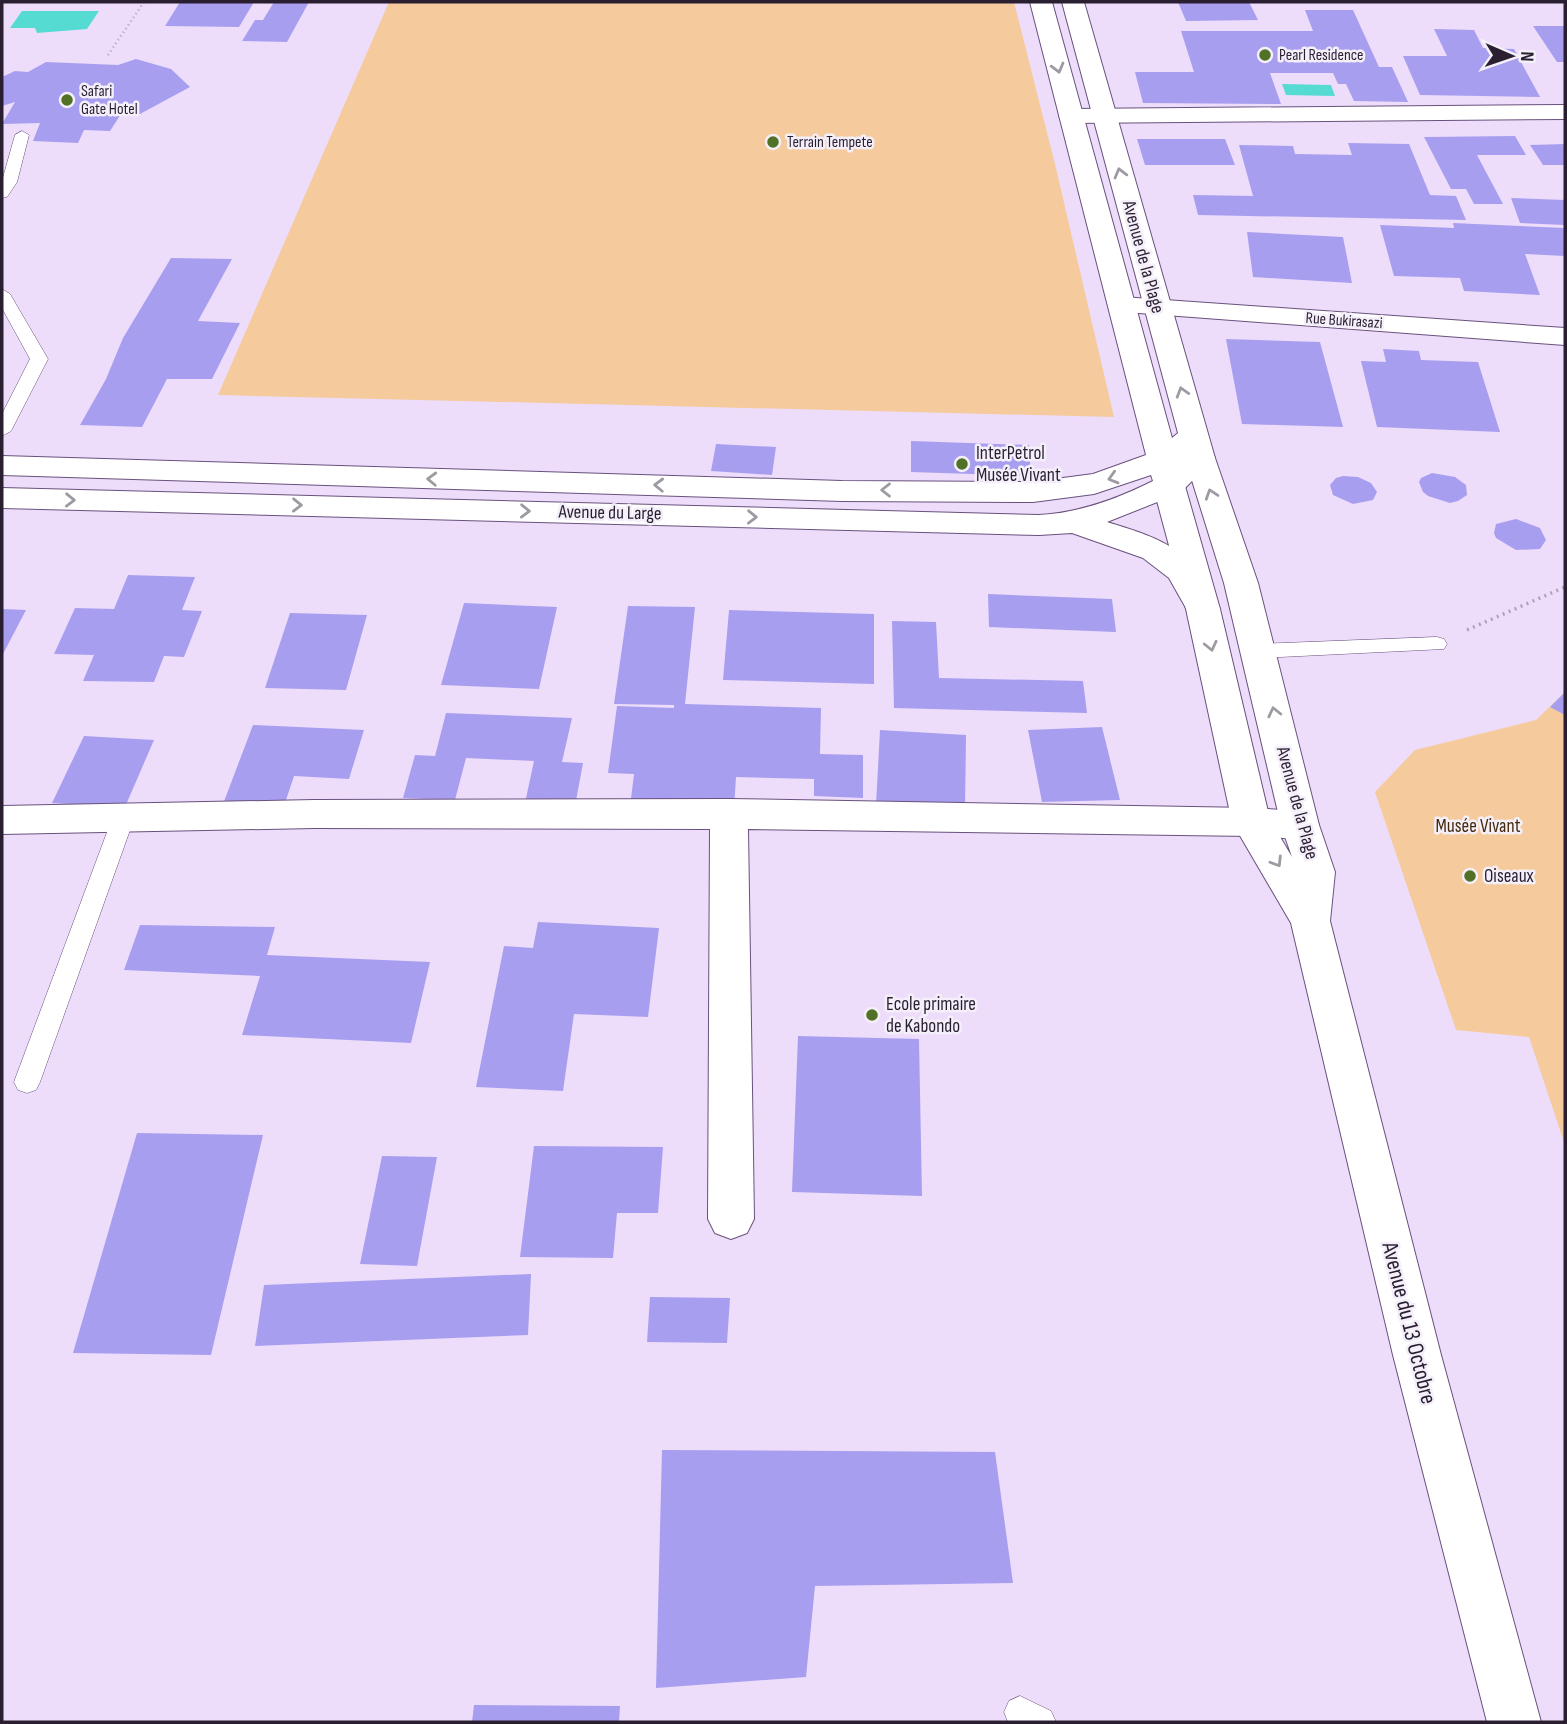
<svg xmlns="http://www.w3.org/2000/svg" width="1567" height="1724" viewBox="0 0 1567 1724" font-family="'Sofia Sans Condensed',sans-serif">
  <style>
    .green { fill: #f5cb9d }
    .water { fill: #55dbd2 }
    .building { fill: #a89eef }
    .lines { fill: none; stroke-linecap: round; stroke-linejoin: round }
    .service-casing { stroke: #69517c; stroke-width: 1 }
    .minor-casing { stroke: #69517c; stroke-width: 2 }
    .tertiary-casing { stroke: #69517c; stroke-width: 2 }
    .secondary-casing { stroke: #69517c; stroke-width: 2 }
    .path-far1 { stroke: #afa1bb; stroke-width: 2.5; stroke-dasharray: 1 3.5; stroke-linecap: butt }
    .path { stroke: #afa1bb; stroke-width: 3.5; stroke-dasharray: 2 4.5; stroke-linecap: butt }
    .service { fill: #fff; fill-rule: evenodd }
    .minor { fill: #fff; fill-rule: evenodd }
    .tertiary { fill: #fff; fill-rule: evenodd }
    .secondary { fill: #fff; fill-rule: evenodd }
    .oneway { stroke: #9f9aa2 }
    .poi-dot { fill: #517127; stroke: #f4eff9; stroke-width: 2.5 }
    .labels { text-anchor: middle; dominant-baseline: central; stroke-width: 5; stroke-linejoin: round; paint-order: stroke }
    .far-poi-label { font-size: 16px; fill: #291f31; stroke: #f4eff9; text-anchor: start }
    .far-street-label { font-size: 16px; fill: #291f31; stroke: #f4eff9 }
    .street-label { font-size: 19px; fill: #291f31; stroke: #f4eff9 }
    .poi-label { font-size: 19px; fill: #291f31; stroke: #f4eff9; text-anchor: start }
    .park-label { font-size: 19px; fill: #432a0a; stroke: #f4eff9 }
    .near-street-label { font-size: 23px; fill: #291f31; stroke: #f4eff9 }
  </style>
  <rect width="100%" height="100%" fill="#edddfb"/>
  <path class="green" d="M389,2H1014L1055,164L1114,417L218,395Z
    M1565,692V1145L1529,1037L1456,1030L1375,792L1415,750L1536,720Z"/>
  <path class="water" d="M22,11H99L87,29L37,33L35,28H10Z
    M1282,84L1331,85L1335,96L1286,95Z"/>
  <path class="building" d="M180,2H254L239,27L165,26Z
    M274,2H309L287,42L242,41L255,20H263Z
    M1178,2H1249L1258,20L1186,21Z
    M1305,10H1353L1379,67H1392L1408,102L1354,101L1346,84H1338L1333,73H1270L1281,104L1143,103L1135,72H1194L1181,31H1313Z
    M1533,26H1565V62H1557Z
    M1434,29L1474,30L1483,48L1514,49L1540,97L1420,95L1403,56H1447Z
    M136,59L171,69L190,87L140,114H121L110,131L84,130L78,143L33,141L40,123L2,124L15,102L2,106V77L15,71L28,72L46,62L118,65Z
    M1515,136L1526,155H1477L1503,204H1474L1466,189H1451L1424,137Z
    M1137,139H1225L1235,165H1145Z
    M1348,143L1409,144L1430,195L1456,196L1466,220L1198,215L1193,195L1253,196L1239,145L1293,146L1295,154L1352,155Z
    M1565,144V165H1543L1530,145Z
    M1511,198L1565,200V225L1520,223Z
    M1453,223L1565,228V256L1525,254L1540,295L1464,291L1460,278L1394,276L1380,225L1454,228Z
    M1247,232L1343,237L1352,283L1253,277Z
    M171,258L232,259L198,321L240,323L212,379H167L142,427L80,425L106,379L123,338Z
    M1226,339L1320,342L1343,427L1242,424Z
    M1383,349L1419,351L1421,360L1478,362L1500,432L1377,427L1361,361L1386,362Z
    M911,441L1029,445L1031,476L911,472Z
    M716,444L776,447L772,475L711,471Z
    M1432,473L1455,477L1466,485L1467,495L1458,501L1450,503L1428,496L1423,492L1419,482L1421,478Z
    M1343,476L1358,477L1371,483L1377,492L1373,500L1353,504L1333,495L1330,485L1336,478Z
    M1516,519L1540,528L1546,540L1540,549L1516,550L1496,538L1494,533L1496,524Z
    M128,575L195,577L182,610L202,611L184,657L164,656L154,682L83,681L94,655L54,654L75,608L114,609Z
    M988,594L1112,599L1116,632L989,627Z
    M464,603L557,607L539,689L441,685Z
    M628,606L695,607L685,704L821,708L820,754L863,755V798L814,796V779L736,777L734,809L630,807L634,774L608,773L617,706L674,708V705L614,704Z
    M2,609L26,610L2,656Z
    M729,610L874,614V684L723,680Z
    M290,613L367,615L346,690L265,688Z
    M892,621L936,622L939,678L1083,681L1087,713L894,708Z
    M1565,692V715L1550,707Z
    M446,713L572,718L562,762L583,763L575,806L525,803L534,761L466,758L455,800L403,798L415,755L435,756Z
    M253,725L364,730L349,779L294,776L281,815L220,812Z
    M1102,727L1120,800L1042,802L1028,730Z
    M880,730L966,735L965,810L876,805Z
    M84,736L154,740L125,807L52,803Z
    M538,922L659,928L648,1017L574,1014L563,1091L476,1087L504,946L533,948Z
    M140,925L275,927L267,955L430,962L411,1043L242,1035L260,976L124,970Z
    M798,1036L919,1039L922,1196L792,1192Z
    M137,1133L263,1135L211,1355L73,1353Z
    M534,1146L663,1147L658,1213H617L613,1258L520,1257Z
    M382,1156L437,1157L417,1266L360,1264Z
    M531,1274L528,1335L255,1346L264,1285Z
    M650,1297L730,1298L727,1343L647,1342Z
    M662,1450L995,1452L1013,1583L815,1586L806,1677L656,1688Z
    M474,1705L620,1706L619,1722H472Z"/>
  <g class="lines">
    <defs>
      <path id="service" d="M22,131L29,135L17,182L7,197L2,198V181L15,135Z
        M2,289L10,294L48,359L11,431L2,436V414L30,359L2,308Z
        M1437,637L1444,639L1447,644L1444,649L1260,658L1253,656L1250,651L1253,646L1260,644Z
        M124,808L132,810L135,816L40,1082L36,1090L27,1093L18,1090L14,1082L113,816L116,810Z
        M1020,1696L1051,1711L1056,1722H1008L1004,1712L1009,1701Z"/>
      <path id="minor" d="M1565,105V119L1071,123L1062,121L1059,116L1062,111L1071,109Z
        M729,799L1251,808L1300,811L1313,815L1319,825L1313,835L1300,839L1251,836L748,829L754,1219L747,1233L731,1239L715,1233L708,1219L710,829L314,828L2,834V806L314,800Z"/>
      <path id="tertiary" d="M1122,297L1565,328V345L1112,311L1108,305L1112,299Z
        M1200,449L1211,451L1215,458L1258,583L1319,825L1335,872L1330,921L1441,1355L1541,1722H1487L1393,1355L1291,923L1232,822L1186,609L1153,486L1158,479L1169,476L1180,479L1185,486L1220,609L1270,820L1292,857L1281,825L1224,583L1185,458L1189,451Z"/>
      <path id="secondary" d="M1030,2H1052L1172,438L1178,433L1062,2H1084L1215,458L1180,493L1107,522C1167,540 1192,550 1220,609L1215,617L1203,620L1191,617L1169,578L1143,558L1072,533L1039,535L2,508V488L1039,515C1079,513 1117,499 1153,481L1151,475L1094,494L1033,502L842,501L2,475V456L842,481L1033,482L1093,474L1146,455Z"/>
    </defs>
    <use href="#service" class="service-casing"/>
    <use href="#minor" class="minor-casing"/>
    <use href="#tertiary" class="tertiary-casing"/>
    <use href="#secondary" class="secondary-casing"/>
    <path class="path-far1" d="M108,55L144,2"/>
    <path class="path" d="M1467,630L1565,587"/>
    <use href="#service" class="service"/>
    <use href="#minor" class="minor"/>
    <use href="#tertiary" class="tertiary"/>
    <use href="#secondary" class="secondary"/>
  </g>
  <defs><path id="oneway-chevron" d="M-2-3.5L2.5 0L-2 3.5" fill="none" stroke-width="1.6" stroke-linecap="round" stroke-linejoin="round" transform="scale(1.75)"/></defs>
  <g class="oneway">
    <use href="#oneway-chevron" transform="translate(1058 68) rotate(75)"/>
    <use href="#oneway-chevron" transform="translate(1120 173) rotate(-105)"/>
    <use href="#oneway-chevron" transform="translate(1182 392) rotate(-107)"/>
    <use href="#oneway-chevron" transform="translate(1113 478) rotate(164)"/>
    <use href="#oneway-chevron" transform="translate(432 479) rotate(-178)"/>
    <use href="#oneway-chevron" transform="translate(659 485) rotate(-178)"/>
    <use href="#oneway-chevron" transform="translate(886 490) rotate(180)"/>
    <use href="#oneway-chevron" transform="translate(1211 494) rotate(-108)"/>
    <use href="#oneway-chevron" transform="translate(70 500) rotate(1)"/>
    <use href="#oneway-chevron" transform="translate(297 505) rotate(1)"/>
    <use href="#oneway-chevron" transform="translate(525 511) rotate(1)"/>
    <use href="#oneway-chevron" transform="translate(752 517) rotate(1)"/>
    <use href="#oneway-chevron" transform="translate(1211 646) rotate(77)"/>
    <use href="#oneway-chevron" transform="translate(1274 712) rotate(-103)"/>
    <use href="#oneway-chevron" transform="translate(1277 862) rotate(58)"/>
  </g>
  <g class="poi-dot">
    <circle cx="1265" cy="55" r="7"/>
    <circle cx="67" cy="100" r="7"/>
    <circle cx="773" cy="142" r="7"/>
    <circle cx="962" cy="464" r="7"/>
    <circle cx="1470" cy="876" r="7"/>
    <circle cx="872" cy="1015" r="7"/>
  </g>
  <g class="labels">
    <g class="far-poi-label">
      <text x="1279" y="55">Pearl Residence</text>
      <text x="81" y="91">Safari<tspan x="81" dy="18">Gate Hotel</tspan></text>
      <text x="787" y="142">Terrain Tempete</text>
    </g>
    <g class="far-street-label">
      <text transform="translate(1344 321) rotate(4)">Rue Bukirasazi</text>
    </g>
    <g class="street-label">
      <text transform="translate(1143 257) rotate(75)">Avenue de la Plage</text>
      <text transform="translate(610 513) rotate(1)">Avenue du Large</text>
      <text transform="translate(1297 803) rotate(75)">Avenue de la Plage</text>
    </g>
    <g class="poi-label">
      <text x="976" y="453">InterPetrol<tspan x="976" dy="22">Musée Vivant</tspan></text>
      <text x="1484" y="876">Oiseaux</text>
      <text x="886" y="1004">Ecole primaire<tspan x="886" dy="22">de Kabondo</tspan></text>
    </g>
    <g class="park-label">
      <text x="1478" y="826">Musée Vivant</text>
    </g>
    <g class="near-street-label">
      <text transform="translate(1409 1323) rotate(76)">Avenue du 13 Octobre</text>
    </g>
  </g>
  <rect width="1567" height="1724" fill="none" stroke="#291f31" stroke-width="7"/>
  <g transform="translate(1511 56) rotate(92)" stroke="#f4eff9" stroke-width="5" paint-order="stroke">
  <path d="M0-5L12 26L0 18L-12 26Z" fill="#291f31"/>
  <text y="-10" font-size="19" font-weight="bold" text-anchor="middle" fill="#291f31">N</text>
  </g>
</svg>
